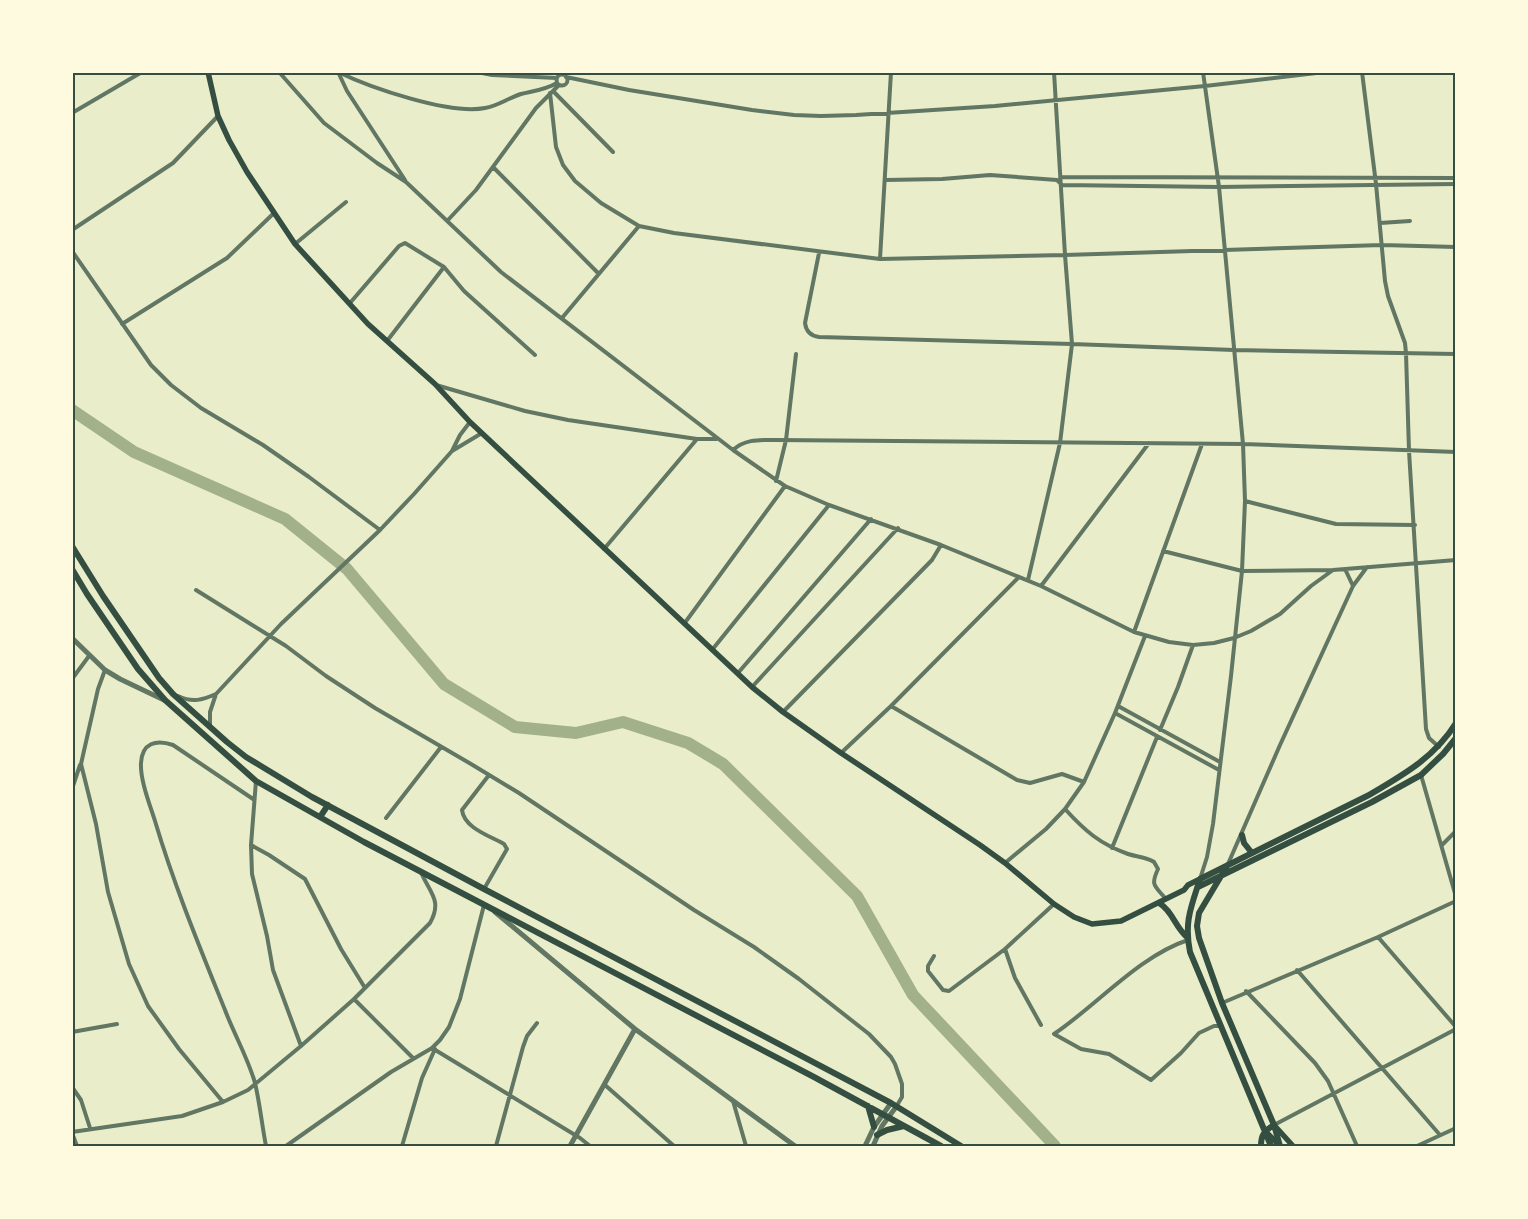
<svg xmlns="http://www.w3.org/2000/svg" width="1528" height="1219" viewBox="0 0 1528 1219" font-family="Roboto,sans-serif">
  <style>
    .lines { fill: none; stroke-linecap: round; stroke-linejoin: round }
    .river { stroke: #a3b18a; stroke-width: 12 }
    .minor { stroke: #617663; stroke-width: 4 }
    .tertiary { stroke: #617663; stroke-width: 5 }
    .secondary { stroke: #344e41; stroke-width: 5.5 }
    .primary { stroke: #344e41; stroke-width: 6 }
    .neatline { fill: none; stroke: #344e41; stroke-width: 2 }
  </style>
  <rect width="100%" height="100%" fill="#e9edc9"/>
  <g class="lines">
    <path class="river" d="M72,410L134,452L285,519L347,569L444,684L515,727L576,733L623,722L688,743L723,764L857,896L913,995L1055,1146"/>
    <path class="minor" d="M279,72L324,123L377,163L406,182L501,272L733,450L785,486L829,505L941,545L1041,586L1134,632L1169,642L1193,645L1214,643L1234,638L1251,631L1280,614L1311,586L1333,570
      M338,72C371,88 450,115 485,108C498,106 508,98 521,94C533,91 545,90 557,83
      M477,72L492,75L557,78
      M1362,72L1376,184L1385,281L1388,296L1405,343L1406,353L1409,451L1426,729L1429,738L1439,747
      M339,74L347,91L405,180
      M556.5 80a5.5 5.5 0 1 1 11 0a5.5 5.5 0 1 1-11 0Z
      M566,77L629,90L752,110L794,115L821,116L856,115L995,106L1205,86L1325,72
      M553,91L613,152
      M550,93L556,147L563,165L575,181L601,203L639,226L674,233L880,259L1065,255L1382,245L1456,247
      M72,113L142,72
      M493,167L598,273
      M1060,177L1456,178
      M885,180L942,179L990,175L1057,180L1062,185L1219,187L1456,184
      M448,220L476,190L536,108L559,85
      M1380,223L1410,221
      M72,230L173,163L218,116
      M295,244L346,202
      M72,251L151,365L171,385L201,408L263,445L309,477L380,530
      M819,253L805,323C806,331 811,336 819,337L1072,344L1234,350L1456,354
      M880,259L891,72
      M350,303L399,246L405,243L444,267L464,291L535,355
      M562,318L639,226
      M122,324L227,258L274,213
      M387,341L444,267
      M436,385L525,411L568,420L697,439H717
      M733,450C745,439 759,440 774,440L1243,444L1456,452
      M452,451L482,433
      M776,481L786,440L796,354
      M1245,501L1336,524L1415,525
      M604,549L697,439
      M1163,551L1242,571L1333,570L1456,560
      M1345,569L1353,586
      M1028,580L1060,443L1072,344L1065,255L1054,72
      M1041,586L1149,443
      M196,590L286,646L326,676L375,708L471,764L519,793L694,910L754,947L799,979L869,1034L891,1057L895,1064L902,1084V1097L896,1107
      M684,624L785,486
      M1134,632L1202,444
      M712,650L829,505
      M105,670L98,689L81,764L96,824L108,892L129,964L148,1006L179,1049L223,1102
      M738,673L871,519
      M72,679L89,656
      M752,687L898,528
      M178,696C193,703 202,700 216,694
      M891,706L1017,780L1030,783L1062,774L1084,782
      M1118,706L1220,762
      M783,712L932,560L941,545
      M1115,713L1219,770
      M210,726V712L216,694L281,624L380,530L414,494L452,451L460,435L470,422
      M1160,730L1178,687L1193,645
      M841,753L891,706L1019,577
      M1421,775L1456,897
      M256,781L251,845L252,874L267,936L273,970L301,1046
      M72,789L80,765
      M253,799L173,745C156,739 142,743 141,763C140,780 150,805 155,821C174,885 200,948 225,1010C234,1034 248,1058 255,1083C260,1104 262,1126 266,1146
      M1065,809C1085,831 1100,844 1128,854C1137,857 1147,857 1154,862L1158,869C1150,886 1155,886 1166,899
      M386,818L441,747
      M251,845L269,855L305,879L341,949L365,988
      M1442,845L1456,831
      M1112,848L1157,737
      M1005,863L1046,829L1065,809L1084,782L1115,713L1145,636
      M1228,864L1280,745L1353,586L1367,567
      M1200,879L1207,857L1213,824L1231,676L1242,571L1245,501L1243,444L1219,187L1203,72
      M484,889L507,849L504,844C490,836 464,828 462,810L489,775
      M1378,937L1456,1027
      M1188,940C1139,956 1096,1006 1054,1034L1081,1049L1109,1054L1151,1080L1181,1053L1199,1033L1214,1026H1220
      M1005,949L1015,978L1041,1025
      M934,956L928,966V971L943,990L949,991L1005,949L1054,904
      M1297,970L1440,1135
      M1246,991L1315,1063L1328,1081L1357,1146
      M354,999L413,1058
      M1222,1003L1378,937L1456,901
      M72,1032L117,1024
      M432,1048L580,1138L590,1146
      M605,1085L674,1146
      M72,1087L81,1100L90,1128
      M733,1101L746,1146
      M1274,1125L1456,1029
      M72,1132L182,1116L223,1102L248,1090L301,1046L354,999L430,923C443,900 429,892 421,872
      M72,1133L77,1146
      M286,1146L391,1072L432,1048L440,1040L449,1027L460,999L484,905
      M402,1146L422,1078L435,1049
      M496,1146L523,1047L527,1036L537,1023
      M1417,1146L1456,1128"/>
    <path class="tertiary" d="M72,638L105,670L120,679L164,700
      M495,912L635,1029L795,1146
      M570,1146L635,1029
      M865,1146L874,1127L891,1103
      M873,1146L882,1126L896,1107"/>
    <path class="secondary" d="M208,72L218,116L229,140L247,172L295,244L368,324L435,384L470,422L752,687L783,712L841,753L980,845L1005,863L1054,904L1074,917L1092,924L1121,921L1184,890L1188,885L1200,879
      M1274,1125L1293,1146
      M1265,1131L1280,1146"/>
    <path class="primary" d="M72,546L103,596L159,678L173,694L227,742L246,757L312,797L484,889L891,1103L961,1146
      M72,569L87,594L138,669L165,700L256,781L364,842L814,1077L941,1146
      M320,817L328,805
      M1242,835L1244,843L1252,853
      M1227,866L1199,913L1197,926L1199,938L1222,1003L1274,1125L1280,1146
      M1198,887L1372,802L1421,775L1443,754L1456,738
      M1159,903C1173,911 1175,928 1188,938
      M868,1106L874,1127
      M877,1135L887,1130L904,1126
      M1261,1146C1261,1135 1264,1131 1274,1125
      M1271,1146L1190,952C1184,922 1191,907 1200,879L1369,795C1403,775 1435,757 1456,723"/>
  </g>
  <rect width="1528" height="1219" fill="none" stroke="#fefae0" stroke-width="148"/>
  <rect x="74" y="74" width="1380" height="1071" class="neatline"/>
</svg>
